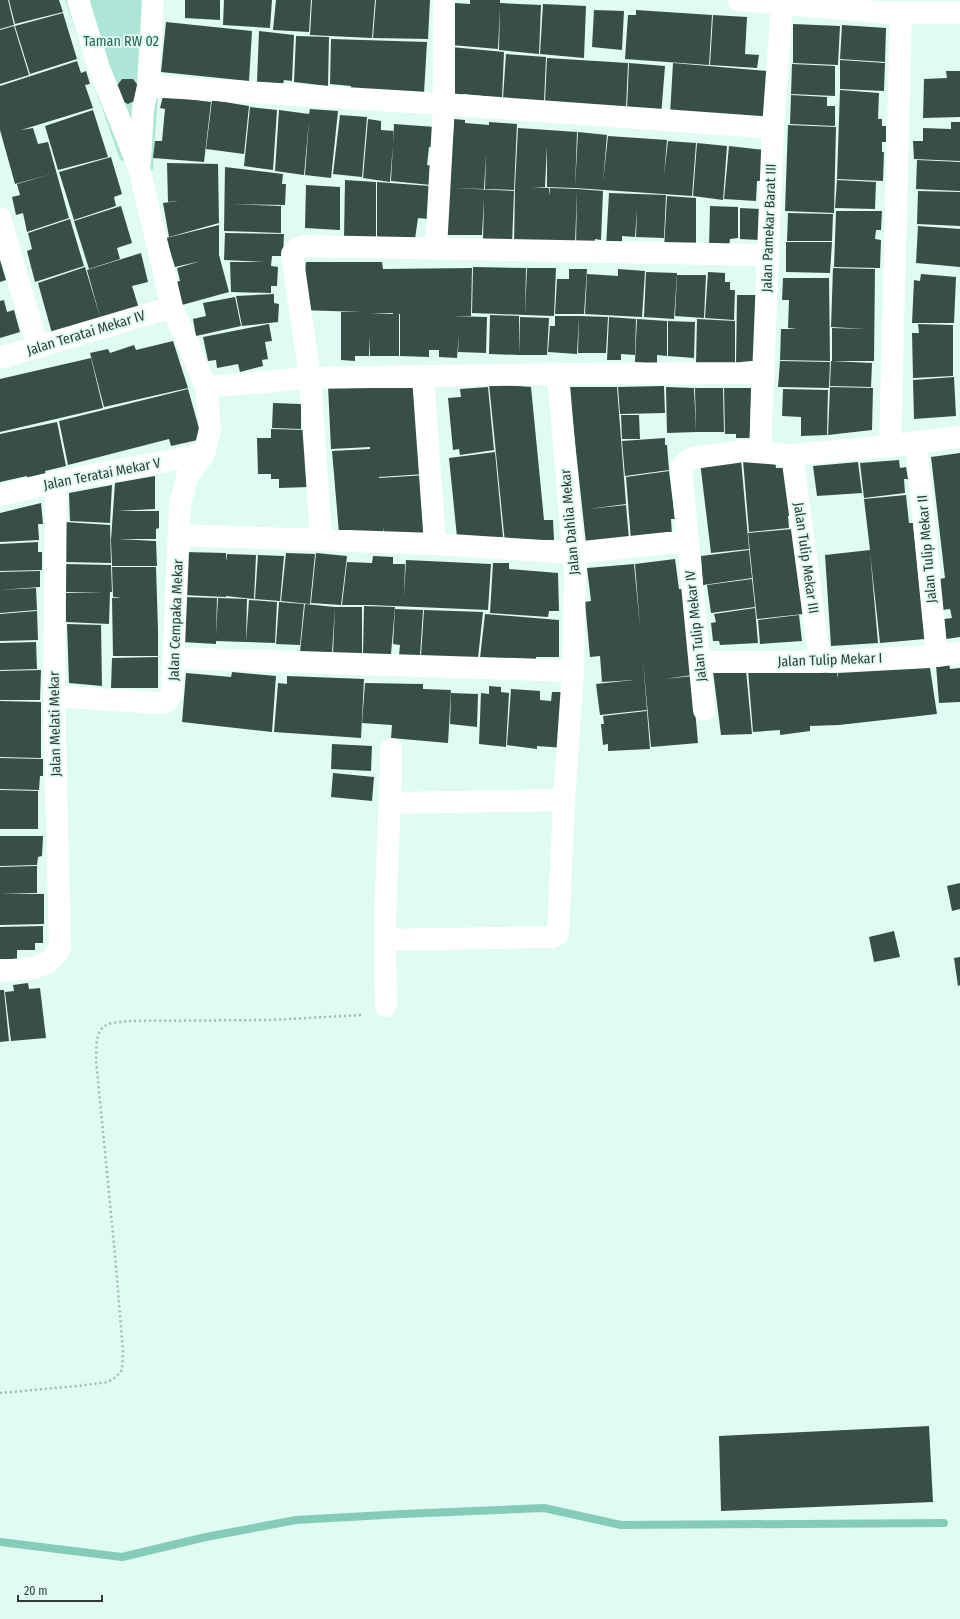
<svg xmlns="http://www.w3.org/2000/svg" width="960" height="1619" viewBox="0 0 960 1619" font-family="'Fira Sans Condensed',sans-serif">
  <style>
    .green { fill: #ade6d6 }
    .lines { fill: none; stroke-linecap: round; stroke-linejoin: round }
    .stream { stroke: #84ccb9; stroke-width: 8 }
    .building { fill: #384f48; fill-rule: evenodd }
    .path { stroke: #a2b8b1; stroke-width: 2.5; stroke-dasharray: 2 3; stroke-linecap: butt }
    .street { stroke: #fff; stroke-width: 22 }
    .labels { text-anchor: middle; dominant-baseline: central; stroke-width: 4; stroke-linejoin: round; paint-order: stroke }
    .park-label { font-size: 14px; fill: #276053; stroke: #dffbf2 }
    .street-label { font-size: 14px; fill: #303b38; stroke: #dffbf2 }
  </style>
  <rect width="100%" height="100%" fill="#dffbf2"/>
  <path class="green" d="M65,0H164L153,170L120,160Z"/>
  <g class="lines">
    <path class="stream" d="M0,1542L122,1557L206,1537L296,1520L402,1514L544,1508L621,1525L944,1523"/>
  </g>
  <path class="building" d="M0,0H8L14,25L0,29Z
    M9,0H59L63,12L15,24Z
    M185,0H220V20L185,18Z
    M224,0H272L270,28L223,25Z
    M276,0H311L309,32L273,30Z
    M312,0H375L372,38L310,35Z
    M376,0H430L428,39L373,38Z
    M470,0H500V3L541,5L539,54L499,50L500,7L498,49L451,45L455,3L470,4Z
    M543,4L586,6L584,58L540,54Z
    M594,10L624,11L622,50L592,47Z
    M636,10L712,15L709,65L625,59L628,15H636Z
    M63,13L77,59L30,74L15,26Z
    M713,15L747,17L745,54L759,55L757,68L710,65Z
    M166,22L252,31L249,81L161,72Z
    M793,24L840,26L838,65L793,63Z
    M842,25L886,28L885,62L840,59Z
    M14,26L29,75L0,84V30Z
    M259,31L294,35L292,81L284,80L283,84L257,82Z
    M296,36L329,37L328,86L294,82Z
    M331,39L427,42L424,93L351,90V86L330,84Z
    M451,47L504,52L502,98L463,94V99L447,97Z
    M506,54L546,57L544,102L503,98Z
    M547,58L628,63L626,108L584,109L585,98L584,109L545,102Z
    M840,60L885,63L884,91L840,89Z
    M77,61L81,73L86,71L90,84L85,85L93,108L21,130L33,128L38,144L48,142L69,218L27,232L23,213L16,215L12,197L20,195L17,184L52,174L15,184L0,130V86Z
    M629,63L665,66L661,116L627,109Z
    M673,63L767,71L764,124L670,115Z
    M792,64L835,66V96L791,94Z
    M946,71H960V117L923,118L924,79L947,78Z
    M122,79H133L140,88L138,99L128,104L117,99L115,88Z
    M840,90L879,93L878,119H882V126H886V142H882V152H884L883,181L837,179Z
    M791,95L827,97V106H835V126L790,124Z
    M163,96L211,102L204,162L153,158L155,141H162L165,109L160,108Z
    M212,100L249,106L244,154L206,149Z
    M250,107L277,110L273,170L244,166Z
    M310,109L338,111L331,178L305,175L309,120L304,175L275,171L279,110L309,114Z
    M93,110L108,157L58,170L45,126Z
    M340,115L367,117L362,177L333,174Z
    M368,119L381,121V130L394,131L390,182L363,178Z
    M454,119L465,120V123L489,125V122L517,124L514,190L485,189L486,154L484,189L454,188L514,191L512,245L483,243L484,198L482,235H445Z
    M951,122H960V161L914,159L913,141H923V128L951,129Z
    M394,124L435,127L434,147H429L427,165L433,166L431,185L391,181Z
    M788,125L836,127L834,213L785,211Z
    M518,128L577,132L575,188L547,187V146L545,187H532L549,188V196L550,188L577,189L575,245L514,246L515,187Z
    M578,132L607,135L603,182L608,136L667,140L664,175L668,141L696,143L692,196L575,188Z
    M697,143L727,146L723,200L693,196Z
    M729,146L765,150L763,181H757L756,201L724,199Z
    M111,157L122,194L114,197L116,206L74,220L59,172Z
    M917,160L960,162V191L916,189Z
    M167,163L218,164L219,223L169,237L163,203L178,201L168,202Z
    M225,167L283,174L282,184H286L285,205L232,204L281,206V233L224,231Z
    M345,180L376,182V241L344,238Z
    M837,180L876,182L875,209L835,208Z
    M377,182L430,186L428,219L418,218L415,239H377Z
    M306,185L340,187V230L305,228Z
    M577,189L603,191L601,240L595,239V246L576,245Z
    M918,191L960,192V226L917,224Z
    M609,193L666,195L664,238L636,237L637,209L635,237L622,236V248L606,247Z
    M667,196L696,198V250L664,249Z
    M121,206L132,243L117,248L120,259L89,269L74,221Z
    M710,206L738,207V238L730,239L729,249L709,248Z
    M740,208L760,209L759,240L740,239Z
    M836,211H882L881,230H876L875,239L881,240L880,268L834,267Z
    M788,213L833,214L832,241H787Z
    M70,219L84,266L35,282L27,251L32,249L28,233Z
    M219,225V255L229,292L182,305L175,282L180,281L177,268L201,261L175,267L166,238Z
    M918,226L960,229V267L916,263Z
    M225,233L284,234L283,256H272L271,266L278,267L277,286H271V293L231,292L230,262H264L224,260Z
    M786,242H832L830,273L786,272Z
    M141,253L148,282L132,286L141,315L53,337L38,283L85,267L101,320L87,270Z
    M0,260L6,280L0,282Z
    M306,262H382L383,269L472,268L471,316H453L487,317L486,353L458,352L459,333L457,358L439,357V350H429V357L400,356V314H399V356H370L369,336V356H355V361L341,360V312H361L301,310ZM370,313H393V314Z
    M473,267L526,268L525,315L472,313Z
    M527,268H556L554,316L525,315Z
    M833,268L875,269L874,361H832V328L866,329L831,327Z
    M569,269H587L584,314H555L557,279H569Z
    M618,269L645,271L642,317L585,314L587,274L618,276Z
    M646,272L677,273L674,319L644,317Z
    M708,272L725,273V282H730V290H735L734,320L705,318Z
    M921,274L956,277L954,323H912L914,280L920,281Z
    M677,275H706L704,318L675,316Z
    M783,278H829L830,361L780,360L781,329H797L788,328L789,300H782Z
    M274,294V303L279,304L278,322L242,326L236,296Z
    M737,295H760L754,363H736Z
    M235,297L241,326L196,336L193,319L206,316L203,303Z
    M4,300L7,312L14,310L20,332L0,338V301Z
    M490,315L519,316L520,355L489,354Z
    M555,316H579L577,354L548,352L550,326H555Z
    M579,316L608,317L606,353H578Z
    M520,317L549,318L547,355H520Z
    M609,317L636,319L635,355L621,354V360H607Z
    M637,319L667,321V356L657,355V364L635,362Z
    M697,319L735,321V367L696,364Z
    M668,321L695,322L694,358L668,356Z
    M269,324L272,341L265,342L268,359L262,360L263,366L240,372L238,364L217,368L216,360L208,361L203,337Z
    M918,324L953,325V376L913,378L912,333H919Z
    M173,341L188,388L104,407L90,353L108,349L110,353L134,345L136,350Z
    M91,358L103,408L0,432V379Z
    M780,361L830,362L829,388L778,387Z
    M831,361L872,363L871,387L830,386Z
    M954,377L956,416L914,419L913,380Z
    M420,384L425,474L379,477V478L427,475L426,537L385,536L383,527L384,536L339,533L332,451L370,449V447L331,449L328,386Z
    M489,384L531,387L544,520H553L554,540H543L544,545L505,543Z
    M664,386L665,413L620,414L618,387Z
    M488,387L494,450L460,455L459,449L453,450L448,398L461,397L460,389Z
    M569,387H617L626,504L589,509L626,505L629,539L586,543Z
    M666,387L694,388L696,432L667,433Z
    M830,387L873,388L872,430L828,435Z
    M695,388H723L724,432H696Z
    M724,388H751L750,438H736V434H725Z
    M188,389L202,439L171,446L169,439L68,465L59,421Z
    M783,389L828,390L827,435L801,436V417L782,416Z
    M273,403L301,404V429L272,428Z
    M621,415H639L640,439H622Z
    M57,422L66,466L45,471L46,477L28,482L27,476L0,482V434Z
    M271,429L306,430L309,487L279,488V479H271V474H258L257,438H271Z
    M665,438V445H667L669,470L625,476L622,441Z
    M495,452L503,537H457L449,458Z
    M960,453V637L946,639L944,619L952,618L950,609L942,610L939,579L945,578L931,457Z
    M775,459L776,468H788L793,516H788L789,528L749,532L743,460Z
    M741,460L749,549L711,553L700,462Z
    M899,460L900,468L906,467L908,479H904L905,493L864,498L860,463Z
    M858,462L862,493L817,496L813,466Z
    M669,471L675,519H671L672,536L631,540L626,477Z
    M155,476V509L117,511H159V528L156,529V539H118L156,541L157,566H112L111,540L115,483Z
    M112,485L110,523L70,521L69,493Z
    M906,495L909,523H913L925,639L880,643L870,552L878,643L831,646L825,555L870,550L864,499Z
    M41,503L43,524H38L39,540L0,542V513Z
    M65,522L110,525L111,563L65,562Z
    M793,529L803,614L757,619L748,533Z
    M38,542V552H42V570L0,571V544Z
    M749,550L752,578L703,585L701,556Z
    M184,552L226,553V562L227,554L256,555L254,599L226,596V597L183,595Z
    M286,553L315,554L310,604L281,601Z
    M316,553L347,556L341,605L311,603Z
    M258,555L284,556L280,601L255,599Z
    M373,556L393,557V564H405L404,597L406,560L491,564L488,610L370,605H342L347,562L372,563Z
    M675,559L679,589H683L692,675L665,679L692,676L698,743L651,747L643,661L647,710L600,715L596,684L634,680L602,682L600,656L590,657L585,602L591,601L587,568L634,564L640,627L635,564Z
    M493,563H509V569L558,573L559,611H549L548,617L490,613Z
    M65,564L111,565L112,592H110L109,624L66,622L65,593L103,592H65Z
    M112,567H156L158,629H149H158V656H113L112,598H122L113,597Z
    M40,571V587L0,590V572Z
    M752,579L755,607L711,613L707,585Z
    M36,588L37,610L0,613V590Z
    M183,597L217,598L216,636L218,598L247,599L246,642L216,641V644L182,642Z
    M249,600L277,602L275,643L246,642Z
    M279,602L304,604L300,645L276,644Z
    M305,604L335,607L332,652H300Z
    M364,606L395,607L391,654H363Z
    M335,607H362V653H333Z
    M755,608L758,643L720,645L719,641H713L711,623L716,622L714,614Z
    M395,609L423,610L420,656L399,655L400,645L393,644Z
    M424,610L483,612L478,658L421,656Z
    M37,611L38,640L0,641V614Z
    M485,614L559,620V657H536V661L480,658Z
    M799,615L802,641L760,644L758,620Z
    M67,624L101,625L102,686L69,683Z
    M36,642L37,669L0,670V643Z
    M158,657V688H111L112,658Z
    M949,663L950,669L960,668V702L939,703L936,665Z
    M826,668L827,673H837L838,678V673L930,668L937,714L839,725L810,726V731L780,735V730L753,732L748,670Z
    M41,670L40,700H0V671Z
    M746,670L752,734L721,735L713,671Z
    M232,672L276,676L272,732L182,722L186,673L231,677Z
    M287,676L364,679L361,738L274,732L278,683L287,684Z
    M365,683L423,684V689L451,690L448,743L391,738L392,725L362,723Z
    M489,686L501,687V692L509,693L506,747L479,744L481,693L489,694Z
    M511,689L540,691V700L551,701L552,692H565V748L537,746V749L507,745Z
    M451,693L478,694L477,727L450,724Z
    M0,701L41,702V758L0,757Z
    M647,711L650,749L608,751V744L603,745L601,724H604L603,716Z
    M332,744L372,746L371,771L331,769Z
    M0,758L43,759V776H40L39,790L0,789Z
    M333,773L374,777L372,801L331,797Z
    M0,790L38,791V829H0Z
    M0,836H43L42,856L38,857L37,865L0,866Z
    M37,866V893L0,894V867Z
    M960,883V909L952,911L947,886Z
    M0,894H44V924L0,925Z
    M43,926V943H35V950H17V959H0V927Z
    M894,931L900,957L874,962L869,937Z
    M960,957V985L958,986L954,958Z
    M28,983L29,989L40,988L46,1038L11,1041L5,992L14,991L13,985Z
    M0,990H4L9,1041L0,1042Z
    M929,1426L933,1502L721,1511L719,1436Z"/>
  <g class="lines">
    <path class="path" d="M0,1393L77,1386L108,1382L116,1377L122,1370L123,1351L115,1255L96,1060C97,1047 94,1029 109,1024C114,1022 122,1022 128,1021L270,1020L363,1015"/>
    <path class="street" d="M78,0L99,68L139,168L172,307L206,387L310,378L558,374L742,373L763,371
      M738,0L889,13H960
      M148,86L153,0
      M140,161L143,109L148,86L444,104V0
      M0,218L38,348
      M436,249L444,104L773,128
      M0,358L172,307
      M423,377L435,544
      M916,442L937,656
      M890,446L901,12
      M760,452L773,128L782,4
      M792,455L820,662
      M0,495L56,482L204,454
      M179,535L435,544L574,553L687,541
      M321,539L310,378L292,254L297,249L303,246L768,255
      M175,658L573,671
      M701,662H820L937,656L960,653
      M54,696L157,703L167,702L172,693L180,505L187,477L204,454L210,429L206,387
      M704,710L681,469L686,462L693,458L743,451L792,455L890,446L960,437
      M391,749C391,813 385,877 385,940L553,937L558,934L564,800L573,671L575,572L558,374
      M391,803L564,800
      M385,940L386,1006
      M0,971L34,968L49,962L60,949L54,696L56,482"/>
  </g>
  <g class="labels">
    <g class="park-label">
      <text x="121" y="41">Taman RW 02</text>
    </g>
    <g class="street-label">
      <text transform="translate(769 228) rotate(-88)">Jalan Pamekar Barat III</text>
      <text transform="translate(86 333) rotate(-17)">Jalan Teratai Mekar IV</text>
      <text transform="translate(102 474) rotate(-11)">Jalan Teratai Mekar V</text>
      <text transform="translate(570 522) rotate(-95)">Jalan Dahlia Mekar</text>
      <text transform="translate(927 549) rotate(-95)">Jalan Tulip Mekar II</text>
      <text transform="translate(806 558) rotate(82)">Jalan Tulip Mekar III</text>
      <text transform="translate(176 620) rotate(-88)">Jalan Cempaka Mekar</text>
      <text transform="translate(696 626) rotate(-96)">Jalan Tulip Mekar IV</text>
      <text transform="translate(830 660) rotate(-2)">Jalan Tulip Mekar I</text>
      <text transform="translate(55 724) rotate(-91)">Jalan Melati Mekar</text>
    </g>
  </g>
  <path d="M18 1595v6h84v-6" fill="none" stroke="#303b38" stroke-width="2"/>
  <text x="24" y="1595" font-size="12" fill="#303b38" stroke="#dffbf2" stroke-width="3" paint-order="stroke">20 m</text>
</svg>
